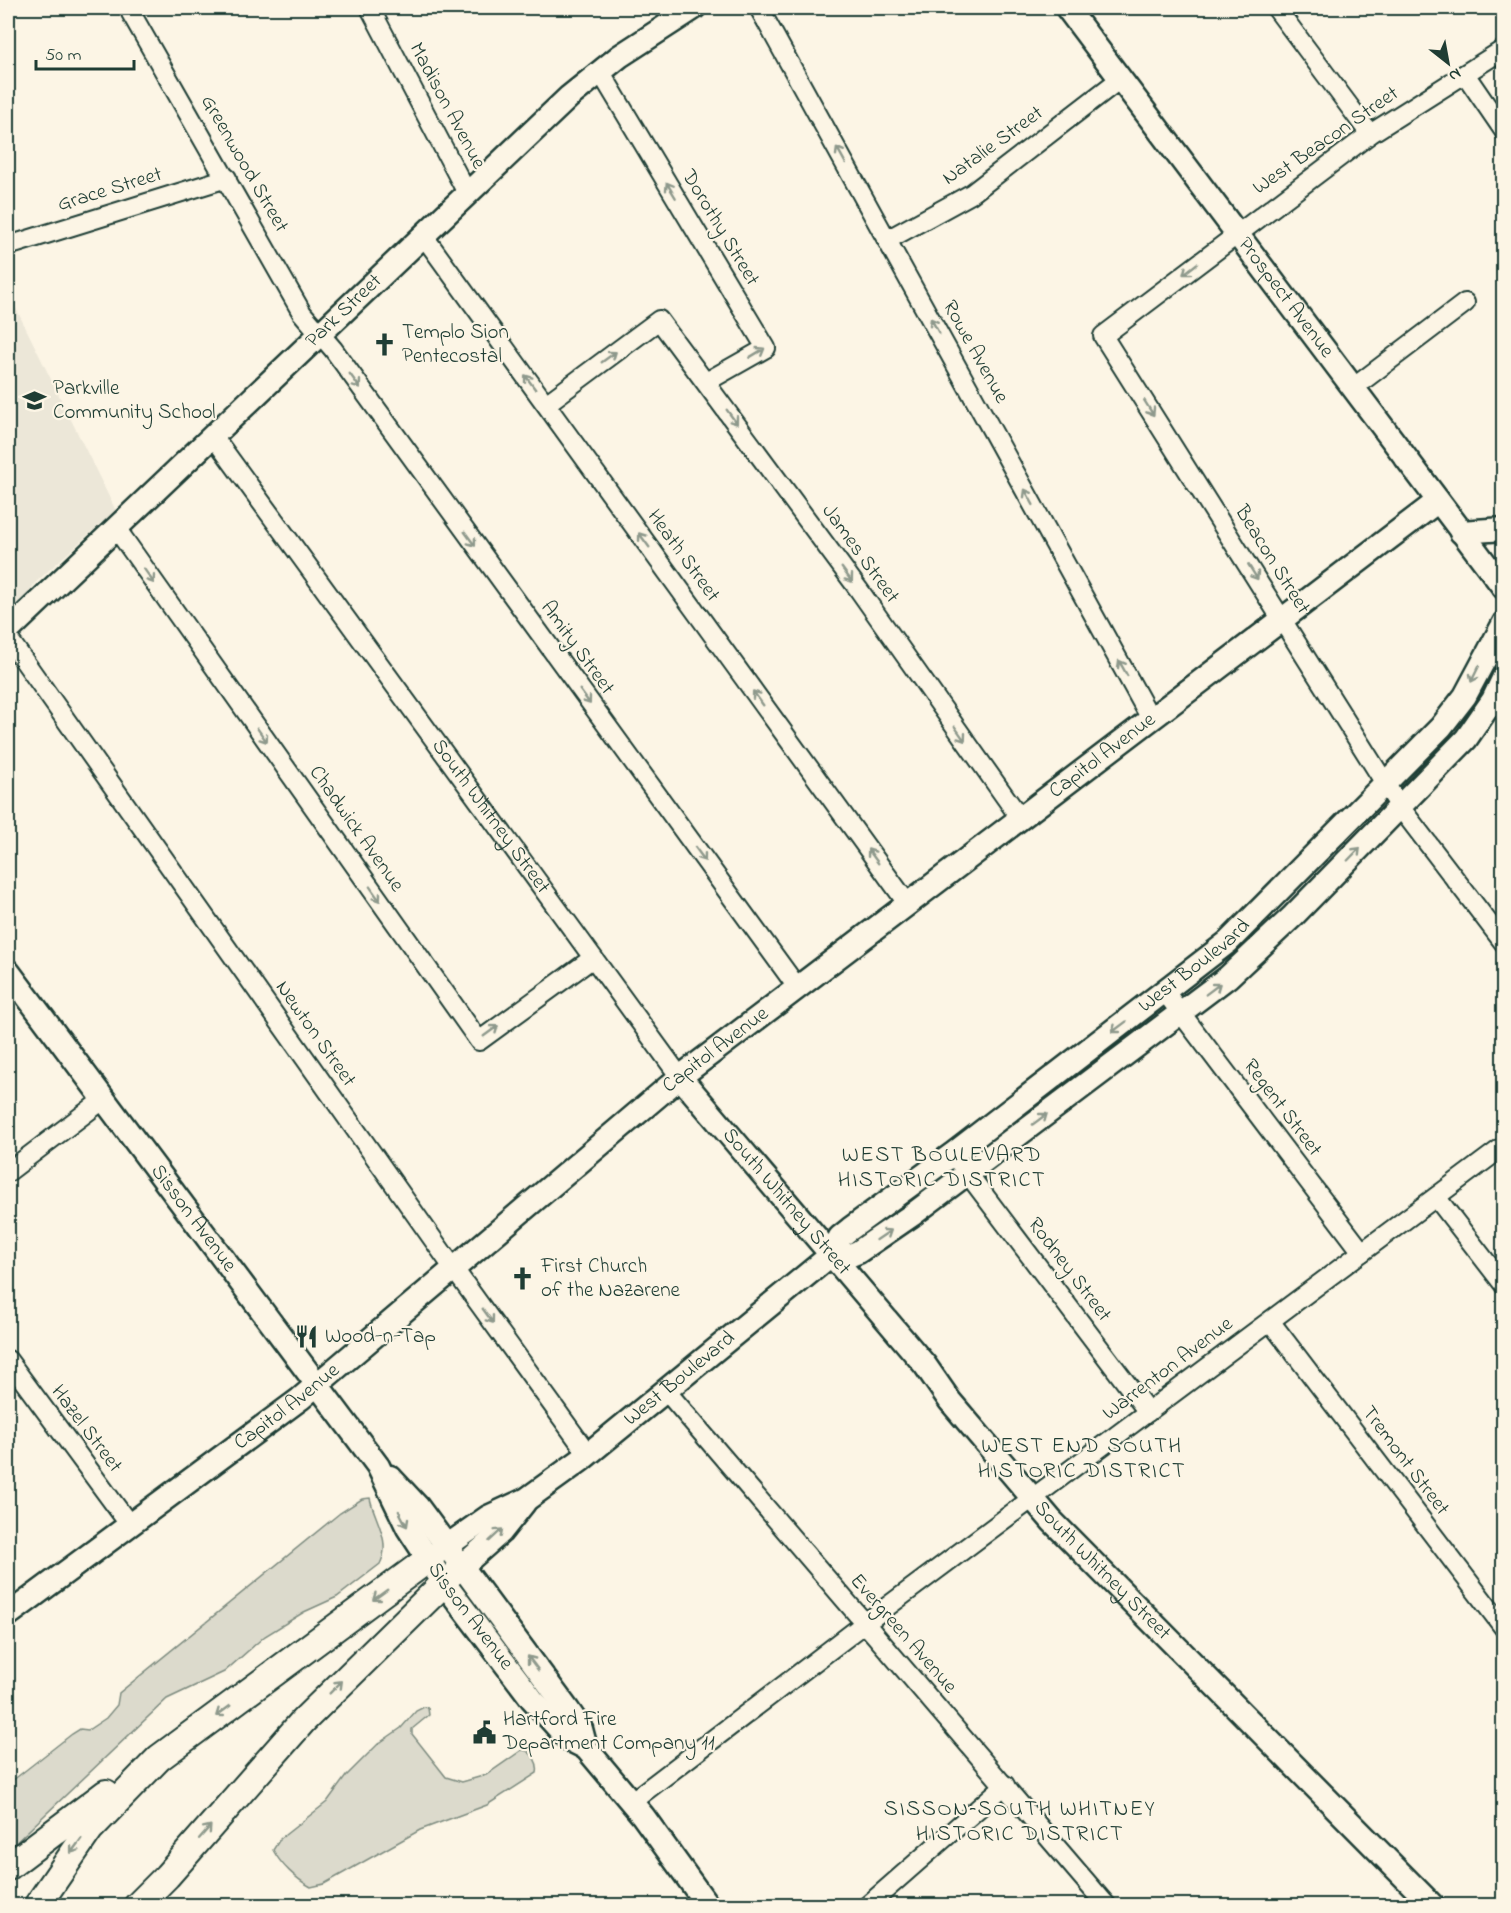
<svg xmlns="http://www.w3.org/2000/svg" width="1511" height="1913" viewBox="0 0 1511 1913" font-family="'Indie Flower',sans-serif">
  <style>
    .built { fill: #ece7d8 }
    .green { fill: #dcdacc; stroke: #7e8c80; stroke-width: 1.5 }
    .lines { fill: none; stroke-linecap: round; stroke-linejoin: round }
    .minor-casing { stroke: #1f3d34; stroke-width: 22 }
    .major-casing { stroke: #1f3d34; stroke-width: 27 }
    .highway-casing { stroke: #1f3d34; stroke-width: 30 }
    .minor { stroke: #fcf5e5; stroke-width: 18 }
    .major { stroke: #fcf5e5; stroke-width: 22 }
    .highway { stroke: #fcf5e5; stroke-width: 26 }
    .oneway { stroke: #8e998c }
    .labels { text-anchor: middle; dominant-baseline: central; stroke-width: 4.5; stroke-linejoin: round; paint-order: stroke }
    .street-label { font-size: 21px; fill: #1f3d34; stroke: #fcf5e5 }
    .poi-label { font-size: 21px; fill: #1f3d34; stroke: #fcf5e5; text-anchor: start }
    .neighbourhood-label { font-size: 22px; letter-spacing: 1.5px; fill: #1f3d34; stroke: #fcf5e5 }
  </style>
  <rect width="100%" height="100%" fill="#fcf5e5"/>
  <filter id="ink" filterUnits="userSpaceOnUse"><feTurbulence type="fractalNoise" baseFrequency=".0167" numOctaves="2"/><feDisplacementMap in="SourceGraphic" scale="12" xChannelSelector="R" yChannelSelector="G"/><feConvolveMatrix kernelMatrix="1 2 1 2 8 2 1 2 1" color-interpolation-filters="sRGB"/></filter>
  <g filter="url(#ink)">
    <path class="built" d="M8,292L116,511L108,521L102,522L34,584L29,594L8,612Z"/>
    <path class="green" d="M370,1498C374,1519 392,1541 380,1564L337,1597L304,1612L265,1636L224,1672L167,1699L8,1850V1784L72,1734L80,1729L88,1730L106,1718L117,1705L119,1693L340,1513L362,1499Z
      M424,1707L428,1708L429,1715L412,1729V1734L446,1777L462,1782L486,1775L522,1750C532,1750 539,1764 537,1773L487,1805L420,1830L324,1884L311,1887C296,1879 281,1865 273,1850L280,1839L327,1802L346,1776L378,1744L401,1728L416,1711Z"/>
    <g class="lines">
      <defs>
        <g id="minor">
          <path d="M370,8L467,193"/>
          <path d="M759,8L1151,719"/>
          <path d="M1276,8L1370,134"/>
          <path d="M131,13L302,313L333,349L797,987"/>
          <path d="M1504,49L1370,134L1103,336L1400,807L1504,943"/>
          <path d="M600,71L766,348L706,382"/>
          <path d="M1465,74L1504,131"/>
          <path d="M423,235L907,903"/>
          <path d="M887,240L971,194L1120,79"/>
          <path d="M8,246L227,178"/>
          <path d="M1353,388L1465,303"/>
          <path d="M546,404L659,320L859,590L1020,818"/>
          <path id="s1" d="M213,436L680,1077"/>
          <path d="M116,528L479,1041L593,958"/>
          <path d="M8,638L454,1269L588,1454"/>
          <path d="M1165,992L1362,1252"/>
          <path d="M953,1154L1148,1412"/>
          <path d="M8,1172L104,1099"/>
          <path d="M1436,1197L1504,1285"/>
          <path d="M1270,1321L1504,1628"/>
          <path d="M8,1360L129,1524"/>
          <path d="M667,1392L1107,1906"/>
          <path d="M631,1802L864,1624L1504,1146"/>
          <path d="M867,1906L1005,1785"/>
        </g>
        <g id="major">
          <path id="s2" d="M1067,8L1504,588"/>
          <path d="M1461,532L1504,529"/>
          <path id="s3" d="M8,631L569,97L620,56L694,8"/>
          <path id="s4" d="M8,971L378,1466L408,1528L444,1583L532,1699L568,1739L586,1748"/>
          <path id="s5" d="M680,1077L925,1365L950,1401L1052,1521L1433,1906"/>
          <path d="M831,1255L846,1257L858,1252L912,1215L1228,977L1293,916L1466,739L1493,700L1504,677"/>
          <path d="M390,1477L418,1507L568,1710L581,1729L586,1748L643,1816L708,1906"/>
          <path id="s6" d="M427,1560L488,1517L527,1499L581,1460L831,1255L840,1237L850,1229L953,1154L1228,942L1441,727L1465,696L1504,623"/>
          <path d="M450,1577L501,1532L524,1503"/>
          <path id="s7" d="M8,1615L300,1399L680,1077L1438,501"/>
        </g>
        <path id="highway" d="M8,1867L106,1793
          M37,1906L90,1829L159,1758L427,1560
          M137,1906L167,1876L303,1721L444,1583"/>
      </defs>
      <use href="#minor" class="minor-casing"/>
      <use href="#major" class="major-casing"/>
      <use href="#highway" class="highway-casing"/>
      <use href="#minor" class="minor"/>
      <use href="#major" class="major"/>
      <use href="#highway" class="highway"/>
    </g>
    <defs><path id="oneway-shaft" d="M-6 0H5M1.5-3L5.5 0L1.5 3" fill="none" stroke-width="1.6" stroke-linecap="round" stroke-linejoin="round" transform="scale(1.5)"/></defs>
    <g class="oneway">
      <use href="#oneway-shaft" transform="translate(841 155) rotate(-119)"/>
      <use href="#oneway-shaft" transform="translate(671 190) rotate(-121)"/>
      <use href="#oneway-shaft" transform="translate(1190 269) rotate(142)"/>
      <use href="#oneway-shaft" transform="translate(935 326) rotate(-119)"/>
      <use href="#oneway-shaft" transform="translate(757 353) rotate(-31)"/>
      <use href="#oneway-shaft" transform="translate(609 357) rotate(-36)"/>
      <use href="#oneway-shaft" transform="translate(355 381) rotate(54)"/>
      <use href="#oneway-shaft" transform="translate(530 382) rotate(-126)"/>
      <use href="#oneway-shaft" transform="translate(1149 408) rotate(58)"/>
      <use href="#oneway-shaft" transform="translate(732 417) rotate(54)"/>
      <use href="#oneway-shaft" transform="translate(1029 497) rotate(-119)"/>
      <use href="#oneway-shaft" transform="translate(470 539) rotate(54)"/>
      <use href="#oneway-shaft" transform="translate(644 540) rotate(-126)"/>
      <use href="#oneway-shaft" transform="translate(1253 572) rotate(58)"/>
      <use href="#oneway-shaft" transform="translate(847 575) rotate(54)"/>
      <use href="#oneway-shaft" transform="translate(149 576) rotate(55)"/>
      <use href="#oneway-shaft" transform="translate(1123 668) rotate(-119)"/>
      <use href="#oneway-shaft" transform="translate(1475 674) rotate(116)"/>
      <use href="#oneway-shaft" transform="translate(585 697) rotate(54)"/>
      <use href="#oneway-shaft" transform="translate(758 698) rotate(-126)"/>
      <use href="#oneway-shaft" transform="translate(960 734) rotate(55)"/>
      <use href="#oneway-shaft" transform="translate(262 735) rotate(55)"/>
      <use href="#oneway-shaft" transform="translate(700 854) rotate(54)"/>
      <use href="#oneway-shaft" transform="translate(1354 854) rotate(-46)"/>
      <use href="#oneway-shaft" transform="translate(873 856) rotate(-126)"/>
      <use href="#oneway-shaft" transform="translate(375 894) rotate(55)"/>
      <use href="#oneway-shaft" transform="translate(1213 989) rotate(-37)"/>
      <use href="#oneway-shaft" transform="translate(1119 1027) rotate(143)"/>
      <use href="#oneway-shaft" transform="translate(491 1031) rotate(-36)"/>
      <use href="#oneway-shaft" transform="translate(1040 1119) rotate(-37)"/>
      <use href="#oneway-shaft" transform="translate(884 1235) rotate(-34)"/>
      <use href="#oneway-shaft" transform="translate(488 1316) rotate(54)"/>
      <use href="#oneway-shaft" transform="translate(403 1519) rotate(62)"/>
      <use href="#oneway-shaft" transform="translate(496 1535) rotate(-43)"/>
      <use href="#oneway-shaft" transform="translate(380 1595) rotate(144)"/>
      <use href="#oneway-shaft" transform="translate(533 1663) rotate(-127)"/>
      <use href="#oneway-shaft" transform="translate(336 1687) rotate(-45)"/>
      <use href="#oneway-shaft" transform="translate(223 1711) rotate(144)"/>
      <use href="#oneway-shaft" transform="translate(205 1832) rotate(-49)"/>
      <use href="#oneway-shaft" transform="translate(76 1846) rotate(126)"/>
    </g>
  </g>
  <defs>
    <symbol id="church-bare" viewBox="-9 -9 18 18"><path d="M-1.2-6h2.4v3.5h3.3v2.4h-3.3V6h-2.4V-.1h-3.3v-2.4h3.3Z" fill="#1f3d34" stroke="#fcf5e5" stroke-width="2.5" paint-order="stroke"/></symbol>
    <symbol id="school-bare" viewBox="-9 -9 18 18"><path d="M0-5L7-2L0 1L-7-2ZM-4 1L0 2.5L4 1V4Q0 6-4 4Z" fill="#1f3d34" stroke="#fcf5e5" stroke-width="2.5" paint-order="stroke"/></symbol>
    <symbol id="restaurant-bare" viewBox="-9 -9 18 18"><path d="M-5-6h1v4h1v-4h1v4h1v-4h1v5L-1.5 .5V6h-2V.5L-5-1ZM5-6V6H3V1.5H1.5Q1.5-4 5-6Z" fill="#1f3d34" stroke="#fcf5e5" stroke-width="2.5" paint-order="stroke"/></symbol>
    <symbol id="civic-bare" viewBox="-9 -9 18 18"><path d="M-.6-6.5H3V-4.5H.6V-3L4-1V1h2V6H-6V1h2V-1L-.6-3ZM-1.2 2.5V6h2.4V2.5Z" fill="#1f3d34" stroke="#fcf5e5" stroke-width="2.5" paint-order="stroke"/></symbol>
  </defs>
  <g fill-rule="evenodd">
    <use href="#church-bare" x="368" y="328" width="33" height="33"/>
    <use href="#school-bare" x="18" y="384" width="33" height="33"/>
    <use href="#church-bare" x="506" y="1262" width="33" height="33"/>
    <use href="#restaurant-bare" x="290" y="1320" width="33" height="33"/>
    <use href="#civic-bare" x="468" y="1716" width="33" height="33"/>
  </g>
  <g class="labels">
    <g class="street-label">
      <text transform="translate(447 106) rotate(62)">Madison Avenue</text>
      <text transform="translate(1326 141) rotate(-35)">West Beacon Street</text>
      <text transform="translate(993 146) rotate(-36)">Natalie Street</text>
      <text transform="translate(244 164) rotate(60)">Greenwood Street</text>
      <text transform="translate(110 190) rotate(-17)">Grace Street</text>
      <text transform="translate(720 228) rotate(59)">Dorothy Street</text>
      <text stroke="none"><textPath href="#s2" startOffset="363">Prospect Avenue</textPath></text>
      <text stroke="none"><textPath href="#s3" startOffset="464">Park Street</textPath></text>
      <text transform="translate(975 352) rotate(61)">Rowe Avenue</text>
      <text transform="translate(860 554) rotate(54)">James Street</text>
      <text transform="translate(683 556) rotate(54)">Heath Street</text>
      <text transform="translate(1272 560) rotate(58)">Beacon Street</text>
      <text transform="translate(577 648) rotate(54)">Amity Street</text>
      <text stroke="none"><textPath href="#s7" startOffset="1392">Capitol Avenue</textPath></text>
      <text stroke="none"><textPath href="#s1" startOffset="471">South Whitney Street</textPath></text>
      <text transform="translate(356 829) rotate(55)">Chadwick Avenue</text>
      <text stroke="none"><textPath href="#s6" startOffset="974">West Boulevard</textPath></text>
      <text transform="translate(315 1034) rotate(55)">Newton Street</text>
      <text stroke="none"><textPath href="#s7" startOffset="906">Capitol Avenue</textPath></text>
      <text transform="translate(1282 1108) rotate(53)">Regent Street</text>
      <text stroke="none"><textPath href="#s5" startOffset="164">South Whitney Street</textPath></text>
      <text stroke="none"><textPath href="#s4" startOffset="309">Sisson Avenue</textPath></text>
      <text transform="translate(1069 1270) rotate(53)">Rodney Street</text>
      <text transform="translate(1168 1369) rotate(-37)">Warrenton Avenue</text>
      <text stroke="none"><textPath href="#s6" startOffset="312">West Boulevard</textPath></text>
      <text stroke="none"><textPath href="#s7" startOffset="348">Capitol Avenue</textPath></text>
      <text transform="translate(86 1429) rotate(53)">Hazel Street</text>
      <text transform="translate(1405 1461) rotate(53)">Tremont Street</text>
      <text stroke="none"><textPath href="#s5" startOffset="650">South Whitney Street</textPath></text>
      <text stroke="none"><textPath href="#s4" startOffset="795">Sisson Avenue</textPath></text>
      <text transform="translate(903 1634) rotate(49)">Evergreen Avenue</text>
    </g>
    <g class="poi-label">
      <text x="402" y="333">Templo Sion<tspan x="402" dy="24">Pentecostal</tspan></text>
      <text x="53" y="389">Parkville<tspan x="53" dy="24">Community School</tspan></text>
      <text x="541" y="1267">First Church<tspan x="541" dy="24">of the Nazarene</tspan></text>
      <text x="325" y="1337">Wood-n-Tap</text>
      <text x="503" y="1720">Hartford Fire<tspan x="503" dy="24">Department Company 11</tspan></text>
    </g>
    <g class="neighbourhood-label">
      <text x="942" y="1156">WEST BOULEVARD<tspan x="942" dy="25">HISTORIC DISTRICT</tspan></text>
      <text x="1082" y="1447">WEST END SOUTH<tspan x="1082" dy="25">HISTORIC DISTRICT</tspan></text>
      <text x="1020" y="1810">SISSON–SOUTH WHITNEY<tspan x="1020" dy="25">HISTORIC DISTRICT</tspan></text>
    </g>
  </g>
  <rect width="1511" height="1913" fill="none" stroke="#fcf5e5" stroke-width="30"/>
  <rect x="15" y="15" width="1481" height="1883" fill="none" stroke="#1f3d34" stroke-width="2" filter="url(#ink)"/>
  <g transform="translate(1448 63) rotate(149)" stroke="#fcf5e5" stroke-width="4.5" paint-order="stroke">
  <path d="M0-4.5L10 22L0 15L-10 22Z" fill="#1f3d34"/>
  <text y="-9" font-size="16" font-weight="bold" text-anchor="middle" fill="#1f3d34">N</text>
  </g>
  <path d="M36 60v9h98v-9" fill="none" stroke="#1f3d34" stroke-width="3"/>
  <text x="45" y="60" font-size="18" fill="#1f3d34" stroke="#fcf5e5" stroke-width="4.5" paint-order="stroke">50 m</text>
</svg>
